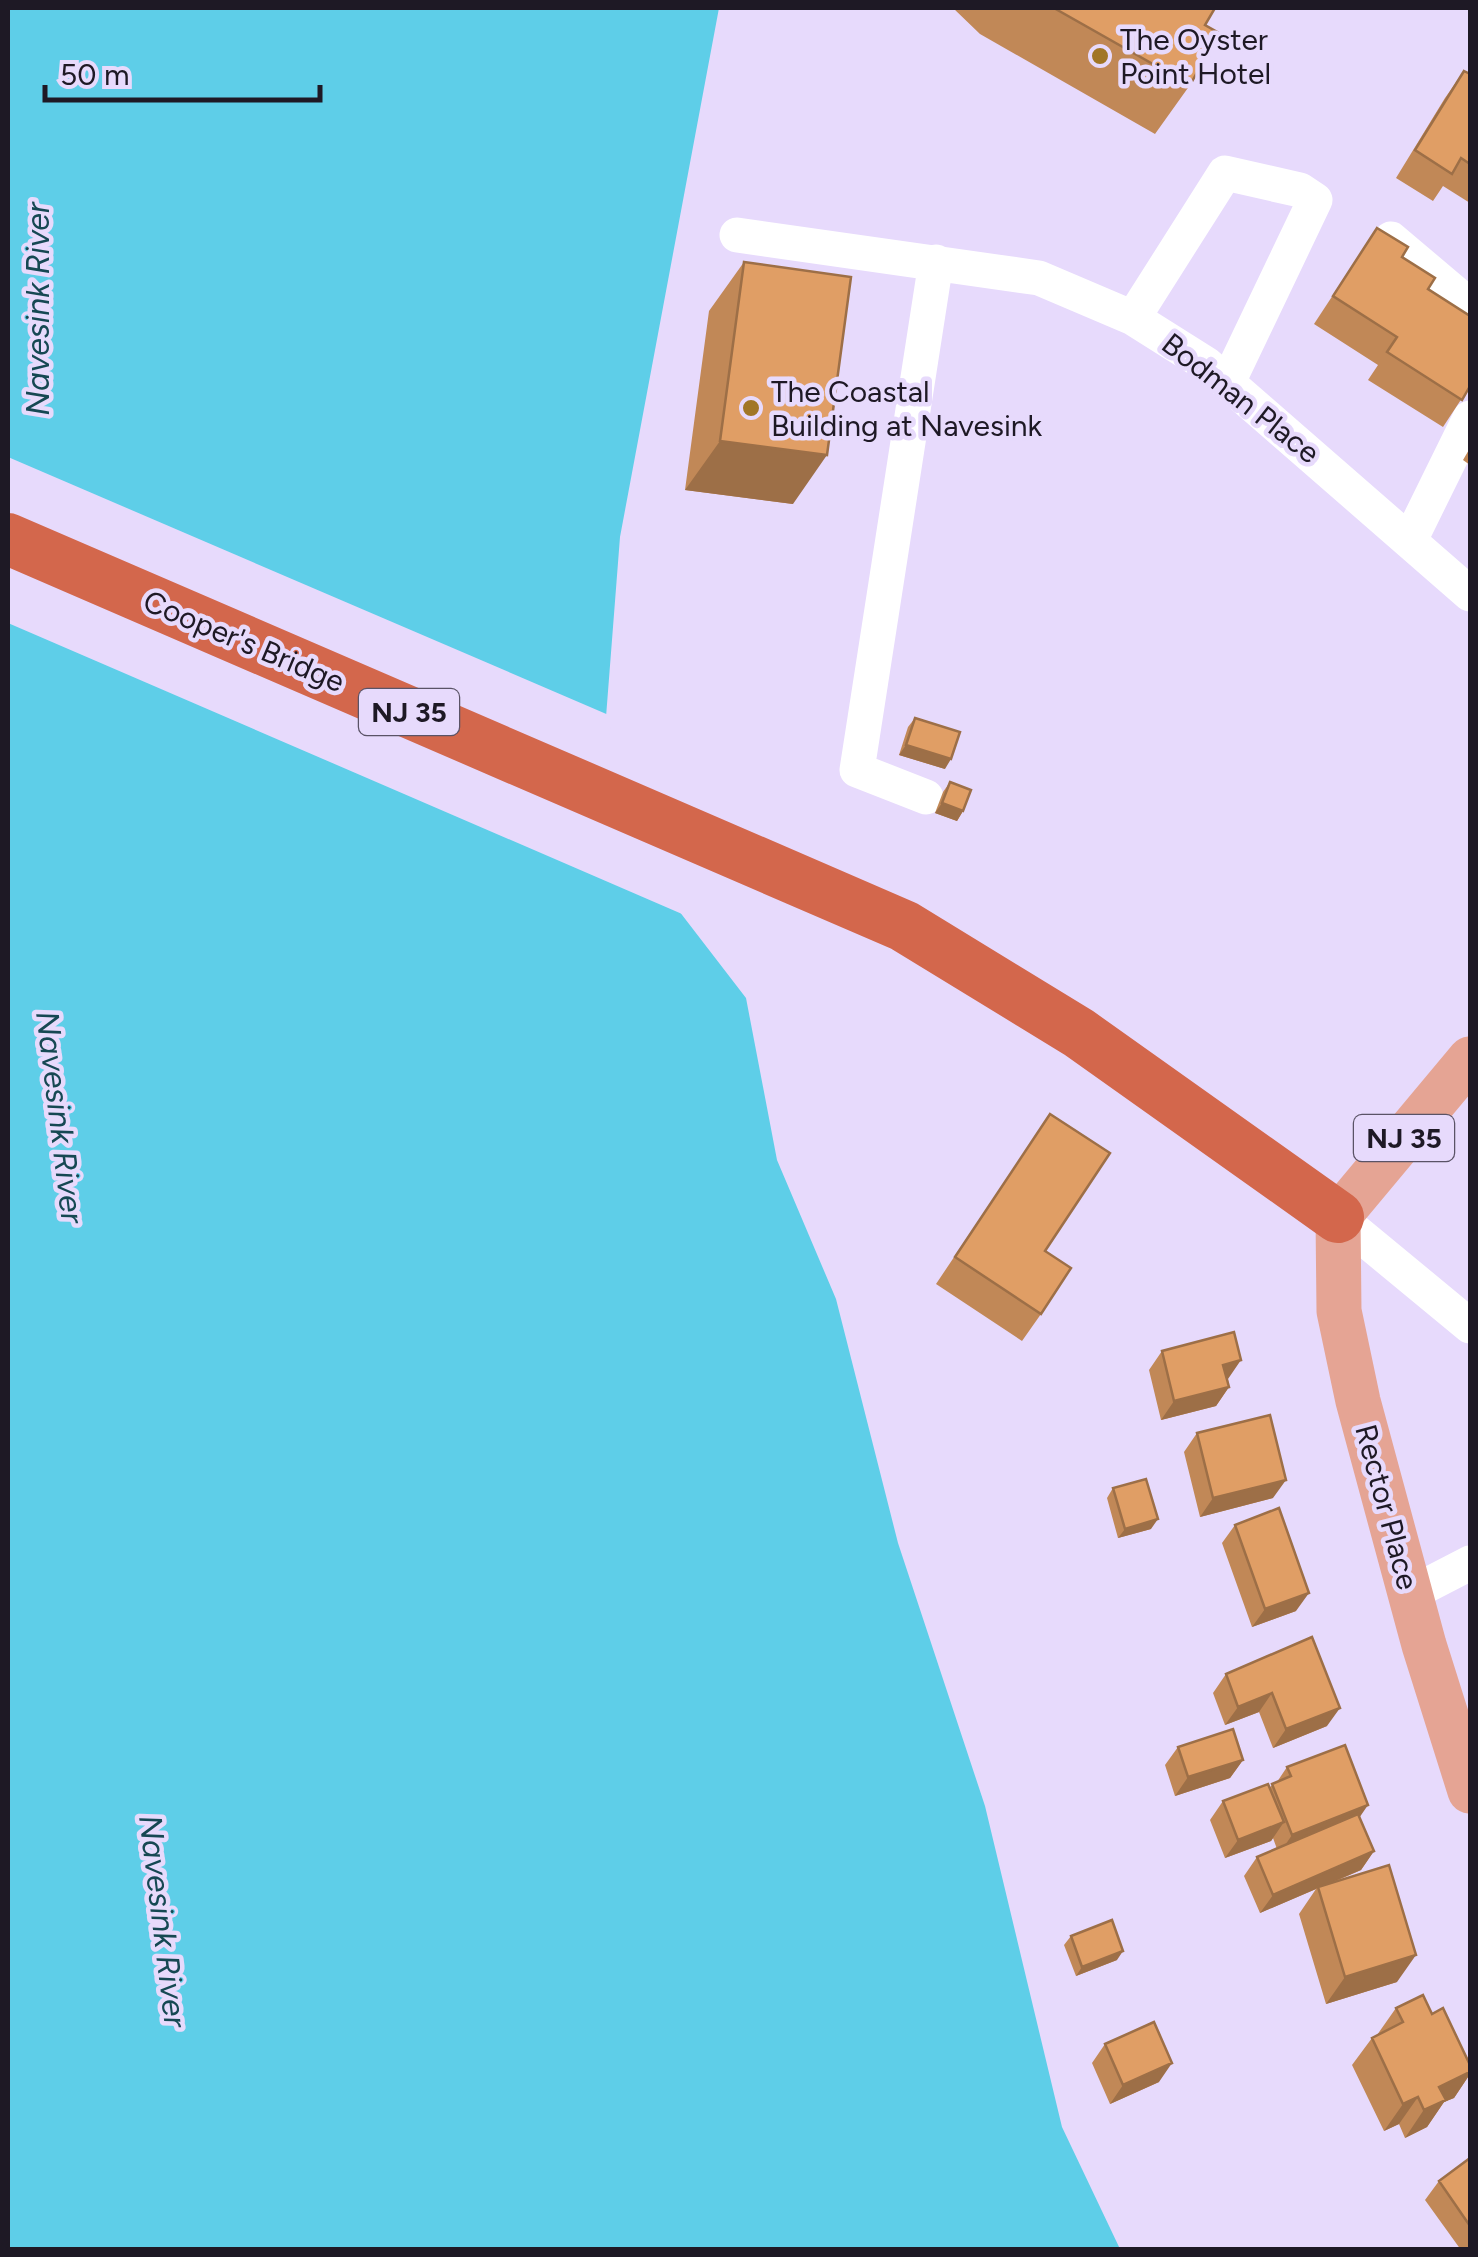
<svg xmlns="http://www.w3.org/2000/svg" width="1478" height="2257" viewBox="0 0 1478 2257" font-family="Figtree,sans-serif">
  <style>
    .water { fill: #5ecee8 }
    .pier { fill: #e7dafc }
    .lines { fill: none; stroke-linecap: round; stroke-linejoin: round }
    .minor { stroke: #fff; stroke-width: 35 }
    .major { stroke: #e5a494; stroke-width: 45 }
    .highway { stroke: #d3674c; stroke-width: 52 }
    .wall { fill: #c18857 }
    .shaded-wall { fill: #9d6f47 }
    .building { fill: #e09e65; stroke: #9d6f47; stroke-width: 2.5 }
    .poi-dot { fill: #a17626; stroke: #e7dafc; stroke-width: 4 }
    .labels { text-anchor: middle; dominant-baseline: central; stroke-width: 9; stroke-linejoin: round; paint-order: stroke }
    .shield { fill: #e7dafc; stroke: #5a5366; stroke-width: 2.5 }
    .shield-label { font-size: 28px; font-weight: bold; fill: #1e1925 }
    .poi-label { font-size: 30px; fill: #1e1925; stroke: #e7dafc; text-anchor: start }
    .street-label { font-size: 30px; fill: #1e1925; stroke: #e7dafc }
    .water-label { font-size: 32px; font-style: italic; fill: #164853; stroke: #e7dafc }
  </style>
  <rect width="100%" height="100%" fill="#e7dafc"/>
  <path class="water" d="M8,8H719L620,537L599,807L746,998L777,1160L836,1299L898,1543L985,1806L1062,2127L1120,2249L8,2250Z"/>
  <path class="pier" d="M8,457L611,716L604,806L689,917L8,623Z"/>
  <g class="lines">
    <path class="minor" d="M737,235L1039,278L1133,318L1206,364L1470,594
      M1391,239L1470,306
      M1133,318L1225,173L1300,190L1315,200L1228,382
      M1411,538L1470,418
      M926,797L857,770L936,262
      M1338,1217L1470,1326
      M1410,1594L1470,1563"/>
    <path class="major" d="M1470,1059L1338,1217L1339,1311L1358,1401L1424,1645L1470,1791"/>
    <path class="highway" d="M8,539L904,926L1079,1033L1338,1217"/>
  </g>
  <path class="wall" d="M953,8H1215L1205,25L1190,85L1155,134L980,34Z
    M1464,71L1470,74V203L1443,186L1433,201L1396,178L1445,98Z
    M1377,228L1428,289L1470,386L1443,427L1368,380L1378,365L1314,324Z
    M744,262L793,504L685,490L709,311Z
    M1470,448V465L1463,460Z
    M915,718L945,769L899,755L908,727Z
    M950,782L963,811L957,821L935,813L943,792Z
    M1050,1114L1041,1314L1022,1341L936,1284Z
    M1162,1351L1228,1379L1229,1387L1216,1406L1161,1420L1149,1370Z
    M1197,1433L1273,1498L1200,1517L1184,1452Z
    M1113,1488L1151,1529L1118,1538L1107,1498Z
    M1235,1525L1296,1611L1252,1627L1222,1543Z
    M1312,1637L1327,1726L1273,1748L1259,1712L1225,1725L1213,1693L1226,1674Z
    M1178,1747L1243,1760L1230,1778L1175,1796L1165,1765Z
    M1287,1767L1359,1818L1374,1851L1361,1870L1334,1882L1397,1982L1326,2004L1299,1914L1316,1889L1260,1913L1244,1876L1257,1857L1277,1849L1273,1838L1271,1841L1225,1858L1210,1820L1223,1801L1270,1787L1277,1782Z
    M1071,1936L1117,1960L1076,1976L1064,1945Z
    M1396,2008L1432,2014L1470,2065V2074L1454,2098L1444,2102L1427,2127L1405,2138L1399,2124L1384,2131L1352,2065L1372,2038L1377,2035Z
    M1105,2044L1159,2082L1110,2104L1092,2063Z
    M1470,2158V2246L1465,2250H1461L1425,2200L1439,2181Z"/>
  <path class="shaded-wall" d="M720,441L827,455L793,504L685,490Z
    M906,745L951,759L945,769L899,755Z
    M942,803L963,811L957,821L935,813Z
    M1241,1360L1228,1379L1210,1384L1223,1365Z
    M1229,1387L1216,1406L1161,1420L1174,1401Z
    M1286,1480L1273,1498L1200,1517L1213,1498Z
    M1158,1519L1151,1529L1118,1538L1125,1529Z
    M1309,1593L1296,1611L1252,1627L1265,1609Z
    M1272,1693L1259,1712L1225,1725L1238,1707Z
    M1340,1708L1327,1726L1273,1748L1286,1729Z
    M1243,1760L1230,1778L1175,1796L1188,1777Z
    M1368,1805L1355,1824L1279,1854L1292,1835Z
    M1284,1822L1271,1841L1225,1858L1238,1840Z
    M1374,1851L1361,1870L1318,1888V1887L1316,1889L1260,1913L1273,1895Z
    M1123,1951L1117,1960L1076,1976L1082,1967Z
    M1416,1955L1397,1982L1326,2004L1345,1977Z
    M1172,2063L1159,2082L1110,2104L1123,2085Z
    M1470,2072V2074L1454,2098L1444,2102L1427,2127L1405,2138L1439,2087Z
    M1418,2097L1399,2124L1384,2131L1403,2104Z"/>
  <path class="building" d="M1054,8H1215L1205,25L1219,33L1190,85Z
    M1464,71L1470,74V164L1461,158L1452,174L1415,150Z
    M1377,228L1408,247L1402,257L1435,278L1428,289L1470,316V386L1462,400L1387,352L1397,337L1333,296Z
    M744,262L851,277L827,455L720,441Z
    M915,718L960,732L951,759L906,745Z
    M950,782L971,790L963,811L942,803Z
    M1050,1114L1110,1153L1045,1251L1071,1268L1041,1314L955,1257Z
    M1234,1332L1241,1360L1223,1365L1229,1387L1174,1401L1162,1351Z
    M1270,1415L1286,1480L1213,1498L1197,1433Z
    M1146,1479L1158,1519L1125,1529L1113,1488Z
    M1279,1508L1309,1593L1265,1609L1235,1525Z
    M1312,1637L1340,1708L1286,1729L1272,1693L1238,1707L1226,1674Z
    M1233,1729L1243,1760L1188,1777L1178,1747Z
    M1345,1745L1368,1805L1292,1835L1272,1784L1291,1776L1287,1767Z
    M1268,1784L1284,1822L1238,1840L1223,1801Z
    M1358,1814L1374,1851L1273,1895L1257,1857Z
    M1389,1865L1416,1955L1345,1977L1318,1887Z
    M1112,1920L1123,1951L1082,1967L1071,1936Z
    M1423,1995L1432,2014L1443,2008L1470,2065V2072L1439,2087L1446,2100L1424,2110L1418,2097L1403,2104L1372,2038L1403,2022L1396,2008Z
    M1154,2022L1172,2063L1123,2085L1105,2044Z
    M1470,2158V2226L1439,2181Z"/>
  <g class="poi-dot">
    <circle cx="1100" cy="56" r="10"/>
    <circle cx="751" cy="408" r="10"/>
  </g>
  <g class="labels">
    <g class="shield">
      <rect x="359" y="689" width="100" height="46" rx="8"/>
      <rect x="1354" y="1115" width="100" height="46" rx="8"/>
    </g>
    <g class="shield-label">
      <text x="409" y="712">NJ 35</text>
      <text x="1404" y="1138">NJ 35</text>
    </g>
    <g class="poi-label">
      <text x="1120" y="39">The Oyster<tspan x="1120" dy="34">Point Hotel</tspan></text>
      <text x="771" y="391">The Coastal<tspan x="771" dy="34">Building at Navesink</tspan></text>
    </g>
    <g class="street-label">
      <text transform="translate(1241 398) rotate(38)">Bodman Place</text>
      <text transform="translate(244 641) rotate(23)">Cooper's Bridge</text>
      <text transform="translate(1387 1507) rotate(75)">Rector Place</text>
    </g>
    <g class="water-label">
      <text transform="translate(38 309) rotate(-90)">Navesink River</text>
      <text transform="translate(60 1117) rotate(83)">Navesink River</text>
      <text transform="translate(163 1921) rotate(83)">Navesink River</text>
    </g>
  </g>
  <rect width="1478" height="2257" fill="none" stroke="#1e1925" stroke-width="20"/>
  <path d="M45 85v15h275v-15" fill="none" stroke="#1e1925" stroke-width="5"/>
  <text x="60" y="85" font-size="30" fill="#1e1925" stroke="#e7dafc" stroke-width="8" paint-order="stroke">50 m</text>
</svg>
